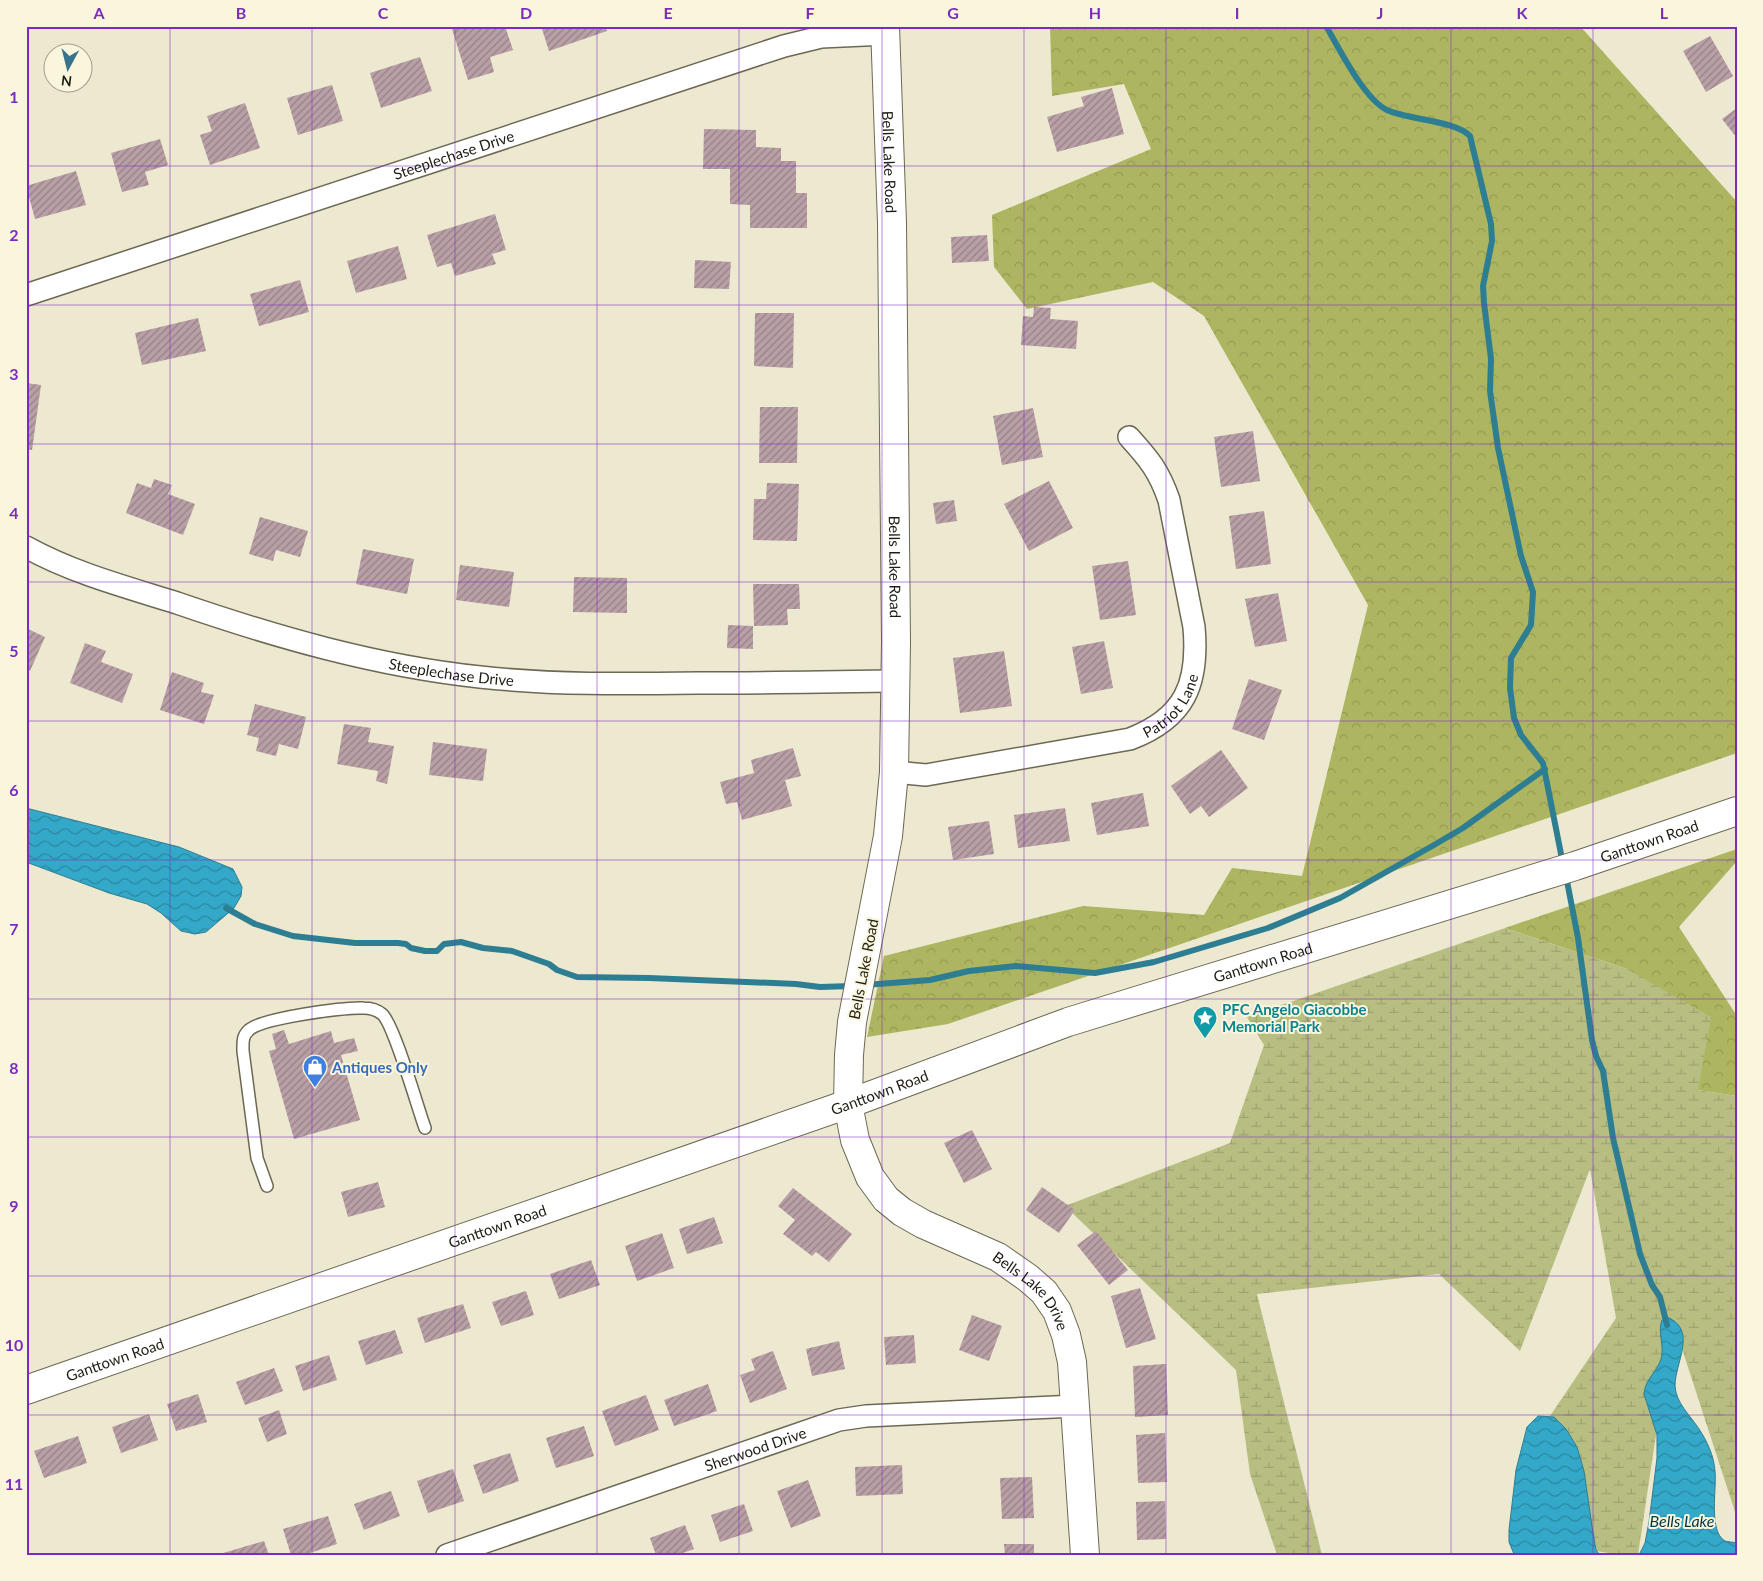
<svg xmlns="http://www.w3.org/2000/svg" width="1763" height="1581" viewBox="0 0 1763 1581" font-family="Lato,sans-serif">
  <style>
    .forest { fill: url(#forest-crowns) }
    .wetland { fill: url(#wetland-marsh) }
    .water { fill: url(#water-waves); stroke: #2d7e92 }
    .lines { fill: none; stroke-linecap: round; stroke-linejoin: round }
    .stream { stroke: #2d7e92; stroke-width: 6 }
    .building { fill: url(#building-hatch) }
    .lane-casing { stroke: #6d6854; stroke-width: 14 }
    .street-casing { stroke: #6d6854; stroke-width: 24 }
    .secondary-casing { stroke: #6d6854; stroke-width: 30 }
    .lane { stroke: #fff; stroke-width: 11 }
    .street { stroke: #fff; stroke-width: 21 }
    .secondary { stroke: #fff; stroke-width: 28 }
    .grid { fill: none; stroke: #7b2cbf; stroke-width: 1; stroke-opacity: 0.55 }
    .labels { text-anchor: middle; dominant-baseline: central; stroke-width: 4; stroke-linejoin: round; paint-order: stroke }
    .street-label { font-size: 15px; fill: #1e1c13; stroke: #faf5dd }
    .culture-label { font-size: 15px; font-weight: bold; fill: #0d838f; stroke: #faf5dd; text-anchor: start }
    .shop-label { font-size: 15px; font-weight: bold; fill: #366cbe; stroke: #faf5dd; text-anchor: start }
    .water-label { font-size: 16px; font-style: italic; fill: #023745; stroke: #faf5dd }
    .neatline { fill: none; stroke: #7b2cbf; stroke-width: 2 }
    .grid-label { font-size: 16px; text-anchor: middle; font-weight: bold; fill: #7b2cbf }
  </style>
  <defs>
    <pattern id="forest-crowns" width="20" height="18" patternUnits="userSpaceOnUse" patternTransform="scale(1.25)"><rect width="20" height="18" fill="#aeb560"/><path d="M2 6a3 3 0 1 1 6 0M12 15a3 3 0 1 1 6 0" fill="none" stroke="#959b52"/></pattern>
    <pattern id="wetland-marsh" width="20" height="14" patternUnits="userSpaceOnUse" patternTransform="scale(1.25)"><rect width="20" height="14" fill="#b8be82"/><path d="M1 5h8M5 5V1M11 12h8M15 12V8" fill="none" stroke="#9ea36f"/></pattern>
    <pattern id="water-waves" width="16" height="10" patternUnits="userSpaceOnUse" patternTransform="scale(1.25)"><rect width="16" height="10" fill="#34a8c8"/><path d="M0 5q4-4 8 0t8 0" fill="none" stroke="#2b88a1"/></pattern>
    <pattern id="building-hatch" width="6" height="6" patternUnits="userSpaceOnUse" patternTransform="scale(1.25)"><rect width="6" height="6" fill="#b99fa6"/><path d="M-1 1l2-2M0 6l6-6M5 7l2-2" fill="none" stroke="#968186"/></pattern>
  </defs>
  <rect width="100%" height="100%" fill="#ede8d0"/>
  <path class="forest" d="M1050,26H1080L1099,29L1101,26H1580L1737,202V753L948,1024L867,1037L884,956L1083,906L1204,915L1232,868L1302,876L1368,605L1204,316L1153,282L1027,309L994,267L992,215L1151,149L1124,84L1052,96Z
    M1737,849V861L1679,927L1737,1016V1096L1698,1090L1627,969L1505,928Z"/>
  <path class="wetland" d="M1505,928L1627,969L1711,1017L1698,1090L1737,1096V1518L1673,1321L1638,1555H1621L1596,1551L1550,1416L1616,1318L1590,1169L1520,1351L1439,1274L1257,1294L1322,1555H1277L1250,1474L1236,1370L1065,1206L1230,1143L1264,1045L1247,1017Z"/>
  <path class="water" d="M26,808L179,847L233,869L242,887L241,896L234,908L206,932L195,934L181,931L161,913L147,904L109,893L26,862Z
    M1667,1317C1698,1330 1675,1362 1675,1386C1676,1403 1690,1415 1699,1429C1707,1441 1714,1456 1715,1471C1717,1488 1708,1531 1725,1541C1728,1542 1733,1542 1737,1543V1555H1639L1645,1543L1649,1522L1657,1458V1435L1644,1394C1645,1379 1657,1372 1661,1359C1665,1346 1657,1332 1662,1320Z
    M1538,1416L1554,1417L1566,1429L1577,1447L1584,1471L1593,1533L1596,1550L1600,1555L1514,1554L1509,1542V1530L1516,1470L1527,1427Z"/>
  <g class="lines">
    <path class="stream" d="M1326,26C1339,48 1364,99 1387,110C1408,120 1455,120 1470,136L1491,224L1492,241L1483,286L1484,303L1491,359L1490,391L1498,448L1521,556L1533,592L1531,625L1511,658L1510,688L1514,718L1521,735L1543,763L1563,864
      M1566,876L1578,938L1592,1040L1596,1056L1603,1071L1613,1138L1640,1254L1652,1285L1660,1297L1667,1325
      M226,908L255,924L293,936L355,943H398L406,944L411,948L425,951H437L444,944L461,942L483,948L512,951L549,964L557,970L577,977L649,978L796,984L820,987L852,986
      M865,985L930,980L969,971L1016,966L1095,973L1154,962L1268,928L1340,898L1434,845L1463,828L1545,769"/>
  </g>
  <path class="building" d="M451,26H505L513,50L490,57L494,72L468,80Z
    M541,26H605L607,31L549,51Z
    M1710,36L1733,76L1706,92L1683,51Z
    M420,57L432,91L381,108L370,73Z
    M332,85L343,121L298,135L287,98Z
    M1112,88L1124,134L1057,152L1047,117L1084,106L1081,97Z
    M245,103L260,148L210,165L200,135L212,131L207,116Z
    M1737,108V138L1722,119Z
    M704,129L756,130V147L781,148V161H796V193H807V228H750V205L730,204V169H703Z
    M160,139L168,165L145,172L149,185L122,192L111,153Z
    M76,171L86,205L35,219L26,186Z
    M495,214L506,250L492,254L496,264L455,276L451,263L437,267L427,235Z
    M987,235L989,261L952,263L951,237Z
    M398,246L407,279L356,293L347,261Z
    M695,260L731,262L729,289L694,288Z
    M300,280L309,312L259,326L250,294Z
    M1034,307L1051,308L1050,319L1078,321L1076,349L1021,345L1023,316L1033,317Z
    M755,313H794L793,368L754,366Z
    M198,318L206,351L142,365L135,333Z
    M26,383L41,385L32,450L26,449Z
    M760,407H798L797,463H759Z
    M1033,408L1043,457L1002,465L993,416Z
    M1253,431L1260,481L1221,487L1214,437Z
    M154,479L172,485L168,494L195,504L183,535L126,513L137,483L151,488Z
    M1049,481L1073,528L1029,551L1004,504Z
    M767,483L799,484L797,541L753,540L754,499H766Z
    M954,500L957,521L936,524L933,503Z
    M1264,511L1271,564L1236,569L1229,516Z
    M260,517L308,531L300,557L276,550L273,561L249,554Z
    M363,549L414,559L407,594L356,584Z
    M1128,561L1136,615L1100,620L1092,566Z
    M460,565L514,572L509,607L456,600Z
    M574,577L627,578V613L573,612Z
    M753,584H799L800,609H787L788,625L754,626Z
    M1278,593L1287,641L1255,647L1245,599Z
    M728,625L753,626V649L727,648Z
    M26,628L45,637L30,671L26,669Z
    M1104,641L1113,688L1081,694L1072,647Z
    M85,643L106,651L101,662L133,674L122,703L70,683Z
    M1004,651L1012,706L960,713L953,658Z
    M172,672L204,683L201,692L214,695L204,724L160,710Z
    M1249,679L1282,690L1264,740L1232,729Z
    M255,704L306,717L298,749L279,744L276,756L256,751L259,738L247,735Z
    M344,724L371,728L368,742L394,746L387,784L376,781L378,771L337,764Z
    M433,742L487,749L483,781L429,775Z
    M793,748L801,776L785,780L792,806L742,820L737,802L726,804L720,782L754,773L751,760Z
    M1221,750L1248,788L1209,817L1201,806L1190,814L1171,786Z
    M1143,793L1149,826L1097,835L1091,803Z
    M1065,808L1070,841L1018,848L1014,815Z
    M989,821L994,854L953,860L948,827Z
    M284,1030L289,1044L331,1031L334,1043L354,1038L358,1051L341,1055L360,1120L294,1139L269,1051L276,1049L272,1034Z
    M972,1130L992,1169L964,1183L944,1143Z
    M378,1182L385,1207L348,1217L341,1192Z
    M1042,1187L1075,1210L1059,1233L1026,1210Z
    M793,1188L852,1234L829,1262L816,1252L812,1256L783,1234L795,1220L778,1206Z
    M714,1217L723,1243L687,1254L679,1229Z
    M1096,1231L1128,1270L1109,1285L1077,1245Z
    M662,1233L674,1268L637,1281L625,1246Z
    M591,1260L600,1285L559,1299L550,1274Z
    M1140,1288L1156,1339L1126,1348L1111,1296Z
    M526,1291L534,1315L501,1326L492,1302Z
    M463,1304L471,1328L425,1343L417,1318Z
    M972,1315L1002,1326L989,1361L959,1350Z
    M395,1330L403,1353L366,1365L358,1341Z
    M914,1335L916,1363L886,1365L884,1337Z
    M839,1341L845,1369L812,1376L806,1349Z
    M773,1351L787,1389L750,1403L740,1375L755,1370L751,1359Z
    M329,1355L337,1380L303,1391L295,1366Z
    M1166,1364L1168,1415L1135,1417L1133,1366Z
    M274,1368L283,1391L245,1405L236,1382Z
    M708,1384L717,1411L674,1426L664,1400Z
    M198,1394L207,1422L176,1431L167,1404Z
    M646,1395L659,1430L615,1446L602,1411Z
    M279,1410L287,1434L267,1442L258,1418Z
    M149,1414L158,1440L121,1453L112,1427Z
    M584,1426L594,1456L556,1468L546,1438Z
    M1165,1433L1167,1482L1138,1483L1136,1435Z
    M78,1436L87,1463L44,1478L34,1451Z
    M510,1453L519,1481L483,1494L473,1465Z
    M902,1465L903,1494L856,1496L855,1467Z
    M453,1469L464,1501L428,1513L417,1481Z
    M1032,1477L1034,1518L1002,1519L1000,1478Z
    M808,1480L821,1516L791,1528L777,1491Z
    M391,1491L400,1516L364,1530L354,1504Z
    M1165,1501L1166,1539L1137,1540L1136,1502Z
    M744,1504L753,1531L720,1542L711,1515Z
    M328,1516L337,1544L304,1555H291L283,1529Z
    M685,1525L694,1549L677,1555H656L650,1538Z
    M264,1541L269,1555H220V1554Z
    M1004,1544H1034V1555H1005Z"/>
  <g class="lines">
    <defs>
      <path id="lane" d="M267,1186L257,1158L243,1051C243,1043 242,1036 249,1030C262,1018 345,1007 364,1008C371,1008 377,1010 382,1014C394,1024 418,1109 425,1128"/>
      <g id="street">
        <path id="s1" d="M26,295L784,46L821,37L886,34"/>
        <path id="s2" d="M26,547C73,573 126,587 177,603C276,637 376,666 480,677C552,685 625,684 698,683C764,683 829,682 895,681"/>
        <path id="s3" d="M894,772L926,775L1130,739C1185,718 1199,684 1194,627L1169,500C1159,471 1149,459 1129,437"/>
        <path id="s4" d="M447,1555L839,1420L866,1416L1076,1406"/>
      </g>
      <g id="secondary">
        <path id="s5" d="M885,26L892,223L896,642L894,772L888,836L852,1022L849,1055L848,1104L855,1140L870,1177L886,1199L902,1212L923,1224L998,1257L1028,1278L1044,1292L1057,1311L1066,1335L1072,1362L1085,1555"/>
        <path id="s6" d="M26,1390L848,1104L1068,1022L1575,866L1737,811"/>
      </g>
    </defs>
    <use href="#lane" class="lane-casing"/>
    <use href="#street" class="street-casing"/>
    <use href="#secondary" class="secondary-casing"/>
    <use href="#lane" class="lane"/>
    <use href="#street" class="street"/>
    <use href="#secondary" class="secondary"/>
  </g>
  <path class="grid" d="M170,26V1555M312,26V1555M455,26V1555M597,26V1555M739,26V1555M882,26V1555M1024,26V1555M1166,26V1555M1308,26V1555M1451,26V1555M1593,26V1555M26,166H1737M26,305H1737M26,444H1737M26,582H1737M26,721H1737M26,860H1737M26,999H1737M26,1137H1737M26,1276H1737M26,1415H1737"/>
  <defs>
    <symbol id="sight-pin" viewBox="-11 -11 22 30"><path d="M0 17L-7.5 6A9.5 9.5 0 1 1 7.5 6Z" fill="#0f9aa8" stroke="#faf5dd"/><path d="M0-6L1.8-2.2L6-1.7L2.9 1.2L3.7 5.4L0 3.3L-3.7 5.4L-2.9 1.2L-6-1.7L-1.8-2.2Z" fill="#fff"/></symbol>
    <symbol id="shop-pin" viewBox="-11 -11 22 30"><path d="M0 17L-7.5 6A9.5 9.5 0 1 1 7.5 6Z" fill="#3f7fe0" stroke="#faf5dd"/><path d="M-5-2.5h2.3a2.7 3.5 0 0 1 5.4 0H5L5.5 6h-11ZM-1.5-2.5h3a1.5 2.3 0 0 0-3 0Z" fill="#fff"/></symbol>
  </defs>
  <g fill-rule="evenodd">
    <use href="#sight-pin" x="1191" y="1004" width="28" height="38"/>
    <use href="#shop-pin" x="301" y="1053" width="28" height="38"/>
  </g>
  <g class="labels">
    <g class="street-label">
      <text stroke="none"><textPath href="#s1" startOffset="450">Steeplechase Drive</textPath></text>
      <text stroke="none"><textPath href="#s5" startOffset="136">Bells Lake Road</textPath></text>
      <text stroke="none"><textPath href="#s5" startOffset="541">Bells Lake Road</textPath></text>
      <text stroke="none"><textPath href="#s2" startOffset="445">Steeplechase Drive</textPath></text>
      <text stroke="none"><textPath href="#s3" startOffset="294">Patriot Lane</textPath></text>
      <text stroke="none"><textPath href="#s6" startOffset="1714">Ganttown Road</textPath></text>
      <text stroke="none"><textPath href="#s6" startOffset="1309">Ganttown Road</textPath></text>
      <text transform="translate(863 969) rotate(-79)">Bells Lake Road</text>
      <text stroke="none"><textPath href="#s6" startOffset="904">Ganttown Road</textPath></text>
      <text stroke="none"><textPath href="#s6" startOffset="499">Ganttown Road</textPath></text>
      <text stroke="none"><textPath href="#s5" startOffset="1361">Bells Lake Drive</textPath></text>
      <text stroke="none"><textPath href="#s6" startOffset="94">Ganttown Road</textPath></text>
      <text stroke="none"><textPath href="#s4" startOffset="326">Sherwood Drive</textPath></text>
    </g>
    <g class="culture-label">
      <text x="1222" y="1009">PFC Angelo Giacobbe<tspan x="1222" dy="17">Memorial Park</tspan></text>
    </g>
    <g class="shop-label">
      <text x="332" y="1067">Antiques Only</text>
    </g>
    <g class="water-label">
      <text x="1682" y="1520">Bells Lake</text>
    </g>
  </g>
  <rect width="1763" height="1581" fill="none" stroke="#faf5dd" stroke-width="55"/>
  <g transform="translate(68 68) rotate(187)"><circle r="24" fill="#faf5dd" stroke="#a29e8c"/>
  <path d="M0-4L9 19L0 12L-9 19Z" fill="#37748b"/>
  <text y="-8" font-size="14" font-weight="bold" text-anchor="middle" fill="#1e1c13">N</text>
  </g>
  <rect x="28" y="28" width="1708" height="1526" class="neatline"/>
  <g class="grid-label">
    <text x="99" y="19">A</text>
    <text x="241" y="19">B</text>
    <text x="383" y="19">C</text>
    <text x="526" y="19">D</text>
    <text x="668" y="19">E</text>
    <text x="810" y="19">F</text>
    <text x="953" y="19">G</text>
    <text x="1095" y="19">H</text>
    <text x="1237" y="19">I</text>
    <text x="1380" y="19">J</text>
    <text x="1522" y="19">K</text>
    <text x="1664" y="19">L</text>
    <text x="14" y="103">1</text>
    <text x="14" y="241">2</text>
    <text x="14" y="380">3</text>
    <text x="14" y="519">4</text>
    <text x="14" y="657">5</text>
    <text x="14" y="796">6</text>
    <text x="14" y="935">7</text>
    <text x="14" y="1074">8</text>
    <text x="14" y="1212">9</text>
    <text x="14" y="1351">10</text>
    <text x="14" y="1490">11</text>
  </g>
</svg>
